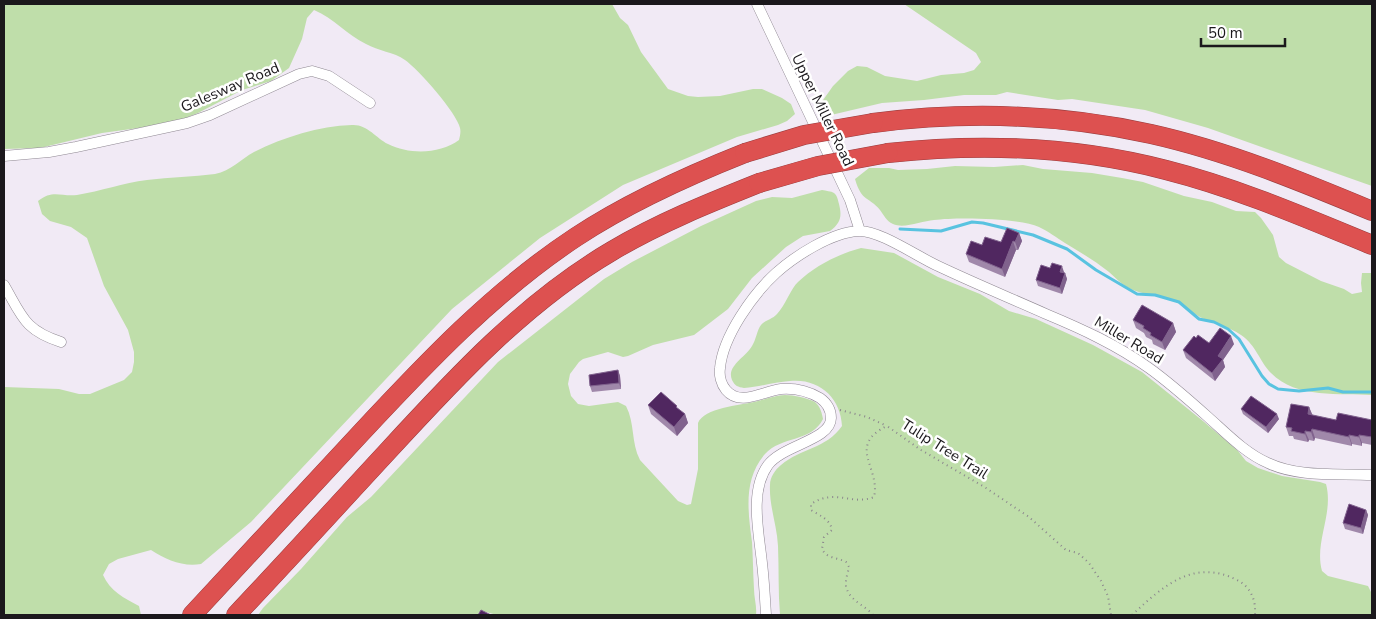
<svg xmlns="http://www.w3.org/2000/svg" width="1376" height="619" viewBox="0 0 1376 619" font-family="'Nunito Sans',sans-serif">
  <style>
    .green { fill: #bfdeaa }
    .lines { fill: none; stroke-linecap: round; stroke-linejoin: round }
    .stream { stroke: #59c3e0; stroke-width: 3 }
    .minor-casing { stroke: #8f8892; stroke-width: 11 }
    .motorway-casing { stroke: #993d3e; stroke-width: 20 }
    .path { stroke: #8b868d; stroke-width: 2; stroke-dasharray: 1 4; stroke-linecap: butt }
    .minor { stroke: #fff; stroke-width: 10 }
    .motorway { stroke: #dd5150; stroke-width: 19 }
    .motorway-bridge-casing { stroke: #993d3e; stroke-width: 20; stroke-linecap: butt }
    .motorway-bridge { stroke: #dd5150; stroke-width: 19 }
    .wall { fill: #a088aa }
    .shaded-wall { fill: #80628d }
    .building { fill: #502760; stroke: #80628d }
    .labels { text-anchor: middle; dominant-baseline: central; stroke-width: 5; stroke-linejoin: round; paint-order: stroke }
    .street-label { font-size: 15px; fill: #1b181c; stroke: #fff }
  </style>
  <rect width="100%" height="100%" fill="#f1eaf5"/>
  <path class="green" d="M4,4H612L620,18L628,25L641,52L668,89L688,96L698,97L720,96L753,89H762L782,98L791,104L795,114L787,121L778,125L737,137L623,185L540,238L452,309L251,522L201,564C183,567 166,560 151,550L118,559L109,564L103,575C110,591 124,598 139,606L141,615H4V387L59,389L79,394H90L124,380L132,372L134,362V352L128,330L104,286L87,238L71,227L50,221L42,214L38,201C53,189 61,197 77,195C101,191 123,183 147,180C170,177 193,177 215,174C231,171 241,159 254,152C284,137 319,126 352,125C367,124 376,138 388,144C410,155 440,154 459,140C460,136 461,132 460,128C457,113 418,69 405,60C394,52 378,51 366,44C347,35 334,18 314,10L307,18L302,39L289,68L271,81L242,90L198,113L183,119L153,126L102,133L40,148L4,149Z
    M904,4H1372V186L1208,128L1145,110L1072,99L1058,100L1007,92L996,95H964L924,100L882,103L831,115L820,112L821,103L833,86L848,71L857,66L867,67L885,76L917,81L941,75L964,73L974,70L981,62L976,53Z
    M1023,165L1043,169L1092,173L1122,178L1143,182L1184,196L1212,202L1236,211L1255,212L1261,218L1273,235L1279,257L1286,263L1321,281L1344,289L1352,294L1362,292L1361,283L1362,273H1372V395C1341,393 1296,399 1271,373C1259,361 1257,346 1241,335C1229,326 1213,324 1200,317C1191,312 1183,305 1174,301C1158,295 1141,295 1127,287C1120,283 1115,277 1109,272C1095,261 1080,252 1065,243C1057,238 1048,231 1039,227C1018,218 958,217 934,220C922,221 904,229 893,224C886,221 884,215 880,210C869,196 862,203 855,179L869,168H889L898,170L927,169L955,166L994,167Z
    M822,190C826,191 831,191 834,193C837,195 838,200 839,204C842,216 841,223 830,231L803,236L786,247L752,278L728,309L694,335L653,345L628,356L623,357L608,352L583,359L579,362L570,374L568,384L571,396L578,404L589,406L618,402L626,406C635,423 631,443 640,460L678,501L687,505L691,504L698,469V423C704,408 740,405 754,402C764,400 775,395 785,395C794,395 807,398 815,402C820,406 822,413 823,419C812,442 781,436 765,454C743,479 748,512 752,542C753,557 753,573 754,589C754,598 757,606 756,615H497L486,612L474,615H258L263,608L301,569L347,517L371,497L498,362L604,279L632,262L701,226L756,201L772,197L792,198Z
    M861,248L894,253L938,277L980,294L1009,311L1036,319L1093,345L1142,372L1203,421L1238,451L1246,461L1258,468L1282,476L1320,482L1326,484C1334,514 1314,542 1322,571L1328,576L1368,586L1372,594V615H780C778,592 779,569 778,546C777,525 769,506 770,485C770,477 775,470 781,465C801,448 826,449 842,426C841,398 819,378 790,381C775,382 759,387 744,388C738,387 735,386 732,380C726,366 746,357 752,346C756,340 757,330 761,325C765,320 773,319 777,314C785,306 791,288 798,282C815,266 838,254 861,248Z"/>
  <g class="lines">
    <path class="stream" d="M900,229L941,231L972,222L983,223L1033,235L1067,249L1096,270L1137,294L1155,295L1179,302L1199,319L1214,322L1228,329L1239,339L1262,376L1269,384L1278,389L1299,391L1328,388L1343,392H1372"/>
    <defs>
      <path id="minor" d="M757,4L850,200L860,231
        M4,156L49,152L76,147L187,123L210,115L299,74L312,71L329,76L370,103
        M4,285C22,316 24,330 61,342
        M766,615C765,598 764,580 762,563C759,533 749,491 768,465C783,445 831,440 831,418C831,410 827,403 820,398C808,391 795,388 781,389C763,391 740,407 726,390C721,384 719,375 720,368C723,336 753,294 776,273C795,256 832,232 859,231C879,230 918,257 938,266C974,283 1010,298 1046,314C1082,329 1117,345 1149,368C1170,383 1189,400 1208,417C1226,433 1245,453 1268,463C1300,478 1338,473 1372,475"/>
      <path id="motorway" d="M873,123C966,111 1060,114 1151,134C1227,151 1300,181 1372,211
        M888,153C981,143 1074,146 1166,170C1237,188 1304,217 1372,245
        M192,615C248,555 303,495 359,435C426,363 494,291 576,237C629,202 687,176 745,153
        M236,615C287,561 337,506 387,452C455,378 525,302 612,251C659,223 709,203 759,183"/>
    </defs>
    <use href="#minor" class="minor-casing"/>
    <use href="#motorway" class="motorway-casing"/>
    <path class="path" d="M840,410L867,417L887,426
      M873,615C865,605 849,601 846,586C845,580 848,573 849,567L846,562C837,557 827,559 822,549L824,537L832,530C830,519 820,516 811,510V504C835,488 852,506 874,497C881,468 846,446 887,426L921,450L986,488L1029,517L1066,550L1078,553L1089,563L1101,581L1108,596L1111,615
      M1132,615C1163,586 1194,558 1237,580C1251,587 1256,600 1255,615"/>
    <use href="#minor" class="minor"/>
    <use href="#motorway" class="motorway"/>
    <defs>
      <path id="motorway-bridge" d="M745,153L804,135L873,123
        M759,183L818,166L888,153"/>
    </defs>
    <use href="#motorway-bridge" class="motorway-bridge-casing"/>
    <use href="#motorway-bridge" class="motorway-bridge"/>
  </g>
  <path class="wall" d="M1019,233L1022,241L1018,250H1016L1005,277L969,262L966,254L982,245L1001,242Z
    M1050,268L1064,272V273H1065L1067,279L1062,294L1038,286L1036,280Z
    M1133,320L1173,323L1176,332L1165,350L1153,344L1152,340L1146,337L1144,333L1136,328Z
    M1196,338L1209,343L1234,344L1223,360L1225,367L1215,381L1186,358L1183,350Z
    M618,370L620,376L621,389L592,392L590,386Z
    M648,405L678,409L685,414L688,423L677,436L651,414Z
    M1309,407L1312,415L1336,420H1372V445L1362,443V446L1352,444V446L1315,438L1314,441L1309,440L1308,442L1294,439L1293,436H1289L1286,427Z
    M1241,409L1279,419L1268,433L1243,414Z
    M1366,510L1368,515L1363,534L1345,529L1343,523Z"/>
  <path class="shaded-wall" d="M1019,233L1022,241L1018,250L1015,242Z
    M1013,241L1016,250L1005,277L1002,269Z
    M1062,266L1064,272L1062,277L1060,272Z
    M1065,273L1067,279L1062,294L1060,288Z
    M1173,323L1176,332L1165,350L1162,342Z
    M1231,336L1234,344L1223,360L1225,367L1215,381L1212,373L1218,356Z
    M618,370L620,376L621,389L619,383Z
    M1309,407L1313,416L1308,414Z
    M685,414L688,423L677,436L674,427Z
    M1277,414L1279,419L1268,433L1266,427Z
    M1312,429L1315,438L1314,441L1311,432Z
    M1305,431L1309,440L1308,442L1305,434Z
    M1349,435L1352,444V446L1349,437Z
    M1359,435L1362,443V446L1359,437Z
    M1366,510L1368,515L1363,534L1361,528Z"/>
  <path class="building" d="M1007,228L1019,233L1015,242L1013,241L1002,269L966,254L971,241L982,245L985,237L1001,242Z
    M1052,263L1062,266L1060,272L1065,273L1060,288L1036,280L1041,265L1050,268Z
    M1142,305L1173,323L1162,342L1150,335L1151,333L1143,328L1144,326L1133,320Z
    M1220,328L1231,336L1218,356L1223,359L1212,373L1183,350L1194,336L1196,338L1198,335L1209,343Z
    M618,370L619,383L590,386L589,375Z
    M661,392L677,406L676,407L685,414L674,427L648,405Z
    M1251,396L1277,414L1266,427L1241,409Z
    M1291,404L1309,407L1308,414L1336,420L1338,413L1372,420V437L1359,435V437L1349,435V437L1312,429L1311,432L1305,431V434L1291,431L1292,428L1286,427Z
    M1349,504L1366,510L1361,528L1343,523Z
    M481,610L491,615H478Z"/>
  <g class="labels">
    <g class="street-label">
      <text transform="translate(230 87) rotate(-23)">Galesway Road</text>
      <text transform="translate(823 110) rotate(64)">Upper Miller Road</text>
      <text transform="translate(1129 340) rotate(31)">Miller Road</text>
      <text transform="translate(945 449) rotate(32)">Tulip Tree Trail</text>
    </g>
  </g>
  <rect width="1376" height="619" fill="none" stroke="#1b181c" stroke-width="10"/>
  <path d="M1201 38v8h84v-8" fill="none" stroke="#1b181c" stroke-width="2.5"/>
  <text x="1208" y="38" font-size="15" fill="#1b181c" stroke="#ffffff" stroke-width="4" paint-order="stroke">50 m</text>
</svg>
